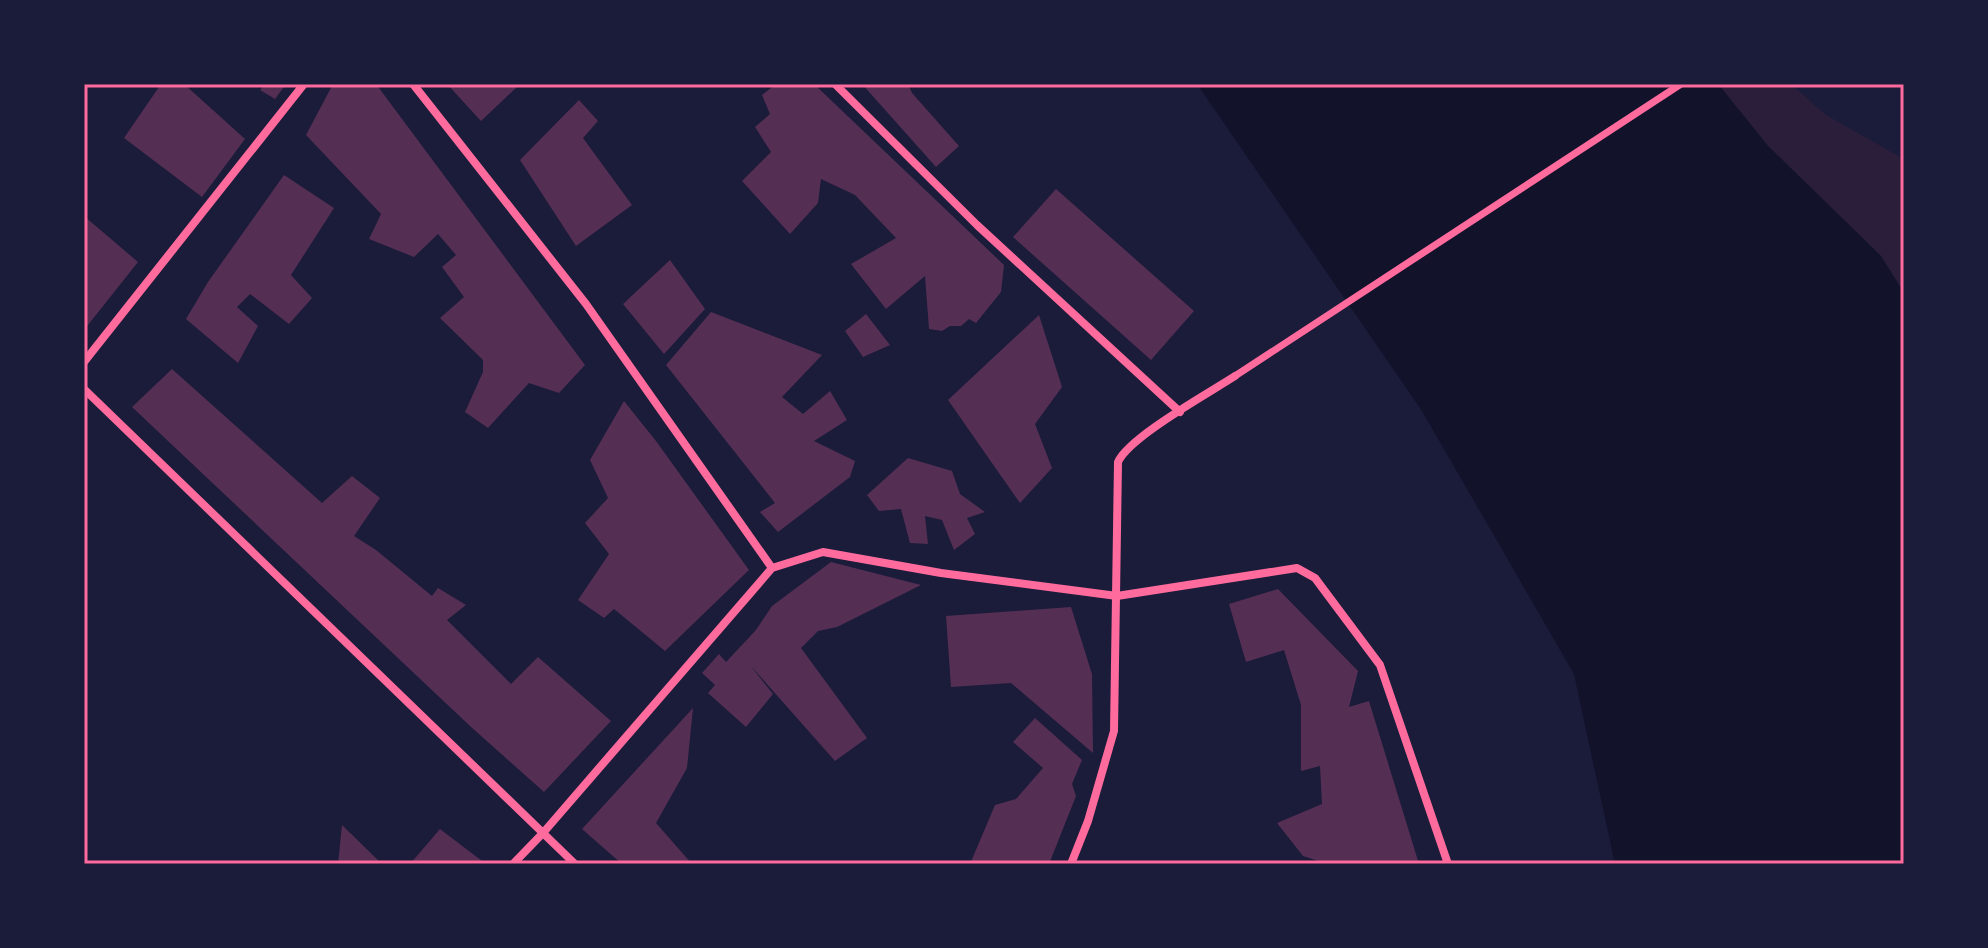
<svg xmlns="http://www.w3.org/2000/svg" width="1988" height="948" viewBox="0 0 1988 948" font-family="Commissioner,sans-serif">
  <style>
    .green { fill: #2a1e3b }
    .water { fill: #12122b }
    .building { fill: #542f53 }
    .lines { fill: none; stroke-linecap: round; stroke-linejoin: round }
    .pedestrian { stroke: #ff6b9d; stroke-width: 7 }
    .minor { stroke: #ff6b9d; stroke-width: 8 }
    .neatline { fill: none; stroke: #ff6b9d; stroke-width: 3 }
  </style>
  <rect width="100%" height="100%" fill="#1b1b3a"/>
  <path class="green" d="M1791,84L1826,115L1904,159V293L1881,256L1768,146L1719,85Z"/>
  <path class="water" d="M1197,84H1718L1768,146L1881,256L1904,293V864H1615L1574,674L1422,411Z"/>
  <path class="building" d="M161,84H184L245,139L202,197L124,138Z
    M265,84H286L275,99L260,90Z
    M333,84H376L585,365L559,393L529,383L488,428L465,412L483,372V360L440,318L464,297L442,267L456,255L438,234L414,257L369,239L381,214L306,135Z
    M447,84H520L481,121Z
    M776,84H814L1004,265L1001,292L976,323L969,319L961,326H950L942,331L929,329L925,276L886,309L851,264L896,238L855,195L821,179L818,203L790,234L742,181L771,152L755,127L770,114L762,95Z
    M862,84H908L912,93L959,146L936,167Z
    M579,100L598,121L583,138L632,205L576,246L520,160Z
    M284,175L334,208L291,275L312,298L289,324L250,294L237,307L258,326L238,363L186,319L208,282Z
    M1056,189L1194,311L1151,360L1013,237Z
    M84,216L138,262L84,330Z
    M670,260L705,309L664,354L623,304Z
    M711,312L822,355L782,397L803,414L830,391L847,420L814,441L855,461L850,477L778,532L760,512L775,503L666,365Z
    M866,314L890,345L863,357L845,331Z
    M1039,315L1062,387L1035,424L1052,468L1020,503L948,400Z
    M172,369L322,503L352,476L380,498L354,536L376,550L432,596L438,588L466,605L447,620L511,684L538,657L611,721L544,792L470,726L132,407Z
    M624,401L656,441L749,570L665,651L614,609L604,618L578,600L609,554L585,523L608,498L590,460Z
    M908,458L952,471L960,494L985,512L967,518L975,534L954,550L942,520L925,516L928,544L910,543L901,509L879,511L867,495Z
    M831,562L921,585L837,627L818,631L801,648L867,738L835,761L750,665L773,694L746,727L708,693L715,685L702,673L719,654L726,662L756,630L772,606Z
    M1278,589L1358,671L1349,707L1369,701L1419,864H1328L1303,856L1277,823L1322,804L1320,766L1301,771V705L1284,650L1246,662L1229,604Z
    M1071,607L1092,674L1093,753L1011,683L951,687L946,616Z
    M693,708L687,768L656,823L692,864H622L582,829Z
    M1035,718L1082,760L1072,784L1076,796L1049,864H970L995,805L1016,799L1043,768L1013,742Z
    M342,825L382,864H338Z
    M440,829L486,864H410Z"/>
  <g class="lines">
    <path class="pedestrian" d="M1235,376L1681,84"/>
    <path class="minor" d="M413,84L586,304L772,568
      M835,84L977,225L1180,412
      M84,362L304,84
      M84,389L575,864
      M772,568L823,552L941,573L1117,596L1297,568L1315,578L1380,665L1448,864
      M513,864L543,833L772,568
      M1071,864L1088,821L1114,731L1118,462C1129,437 1209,393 1235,376"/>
  </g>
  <rect width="1988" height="948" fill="none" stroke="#1b1b3a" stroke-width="172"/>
  <rect x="86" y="86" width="1816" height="776" class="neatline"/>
</svg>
